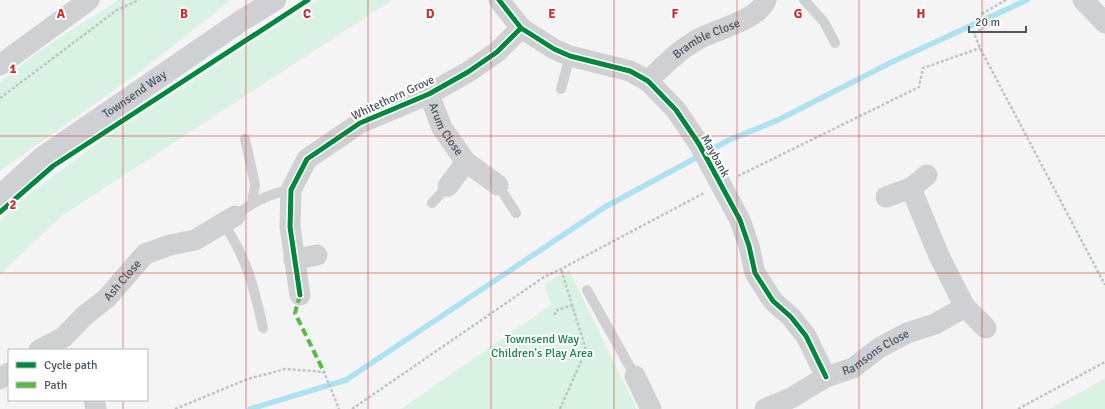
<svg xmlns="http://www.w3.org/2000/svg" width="1105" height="409" viewBox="0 0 1105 409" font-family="Signika,sans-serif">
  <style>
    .green { fill: #d9f2e3 }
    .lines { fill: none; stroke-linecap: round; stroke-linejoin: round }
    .stream { stroke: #aee2f0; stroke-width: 5.5 }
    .path { stroke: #bcc7c4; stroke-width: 2.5; stroke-dasharray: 3 2; stroke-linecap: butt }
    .lane { stroke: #ced0d2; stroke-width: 10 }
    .street { stroke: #ced0d2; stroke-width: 21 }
    .secondary { stroke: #ced0d4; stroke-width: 22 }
    .quiet { stroke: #58b947; stroke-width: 4; stroke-dasharray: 8 4; stroke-linecap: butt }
    .cycleway-casing { stroke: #fff; stroke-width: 8 }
    .cycleway { stroke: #00873e; stroke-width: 5 }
    .grid { fill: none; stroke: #d62828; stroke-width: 1; stroke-opacity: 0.55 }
    .labels { text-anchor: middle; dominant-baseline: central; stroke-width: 4; stroke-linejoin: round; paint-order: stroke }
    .street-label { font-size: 12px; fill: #4a5661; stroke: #fff }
    .park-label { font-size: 12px; fill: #17864f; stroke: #fff }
    .grid-label { font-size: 13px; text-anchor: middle; font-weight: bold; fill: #d62828; stroke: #fff; stroke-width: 4; stroke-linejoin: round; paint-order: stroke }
  </style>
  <rect width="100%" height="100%" fill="#f4f4f4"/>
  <path class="green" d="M118,0H231L141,71L0,171V82L38,52Z
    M318,0H392L63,215L0,274V220L33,191L105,138Z
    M569,270L637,409H401L551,305L545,284Z
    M1105,379V409H1049Z"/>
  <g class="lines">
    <path class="stream" d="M250,409L346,380L605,207L729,140L778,120L892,62L1027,0"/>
    <path class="path" d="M1006,0L983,13L990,24L974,33L980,48L1105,285
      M0,98L117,10L139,0
      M738,176L919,87L923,68L980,48
      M555,315V311L572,305
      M175,409L248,379L285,369L324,372L339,409
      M352,409L544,277L561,269L704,193
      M560,409L586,350L561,269
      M1018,409L1105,362"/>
    <path class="lane" d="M804,0L824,22L835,43
      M561,89L570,56
      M245,139L255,185L252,203
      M498,185L516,213
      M432,203L448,186
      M235,216C252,202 269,193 291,190
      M223,223C247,258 254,287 263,328
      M587,290L635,376"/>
    <g class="street">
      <path d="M499,0L521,28L554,49L570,56L630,71L648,81L676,110L699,144L740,220L749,246L755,273L773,301L791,317L806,336L826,377"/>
      <path d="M1083,0L1105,23"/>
      <path d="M0,65L89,0"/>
      <path id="s1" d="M648,81C663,66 677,52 695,41C714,29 757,22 766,0"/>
      <path id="s2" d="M429,94L442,128L466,162L498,185"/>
      <path d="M448,186L466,162"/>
      <path d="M886,197L911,188"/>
      <path d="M294,260L317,255"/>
      <path d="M300,295L290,227L291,190L307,159L360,123L429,94L468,72L497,52L521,28"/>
      <path d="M965,307L986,328"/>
      <path id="s3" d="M39,350L64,337L84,316L107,298L145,254L170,245L195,240L235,216"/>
      <path d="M635,376L651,409"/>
      <path d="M0,379L9,373"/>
      <path d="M94,400L96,409"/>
      <path id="s4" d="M765,409L791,398L826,377L853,368L879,348L907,333L935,324L965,307L939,256L911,188L927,175"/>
    </g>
    <path class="secondary" id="s5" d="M0,196L43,157L241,21L275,0"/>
    <path class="quiet" d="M300,295L295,313L324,372"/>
    <defs>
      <path id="cycleway" d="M499,0L521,28L554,49L570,56L630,71L648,81L676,110L699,144L740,220L749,246L755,273L773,301L791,317L806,336L826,377
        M0,212L53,166L308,0
        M300,295L290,227L291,190L307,159L360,123L429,94L468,72L497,52L521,28"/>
    </defs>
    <use href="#cycleway" class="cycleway-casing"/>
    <use href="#cycleway" class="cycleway"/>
  </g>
  <path class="grid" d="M123,0V350M246,0V409M368,0V409M491,0V409M614,0V409M737,0V409M859,0V409M982,0V409M0,136H1105M0,273H1105M123,400V409"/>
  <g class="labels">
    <g class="street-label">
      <text stroke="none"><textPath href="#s1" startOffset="73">Bramble Close</textPath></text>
      <text stroke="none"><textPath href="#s5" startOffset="169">Townsend Way</textPath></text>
      <text transform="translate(393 98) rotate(-25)">Whitethorn Grove</text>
      <text stroke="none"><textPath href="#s2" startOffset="39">Arum Close</textPath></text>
      <text transform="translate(715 156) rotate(61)">Maybank</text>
      <text stroke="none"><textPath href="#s3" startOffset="110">Ash Close</textPath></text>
      <text stroke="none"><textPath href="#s4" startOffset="125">Ramsons Close</textPath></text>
    </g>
    <g class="park-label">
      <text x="542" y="339">Townsend Way<tspan x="542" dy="14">Children's Play Area</tspan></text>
    </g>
  </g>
  <g class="grid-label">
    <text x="61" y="18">A</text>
    <text x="184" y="18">B</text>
    <text x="307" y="18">C</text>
    <text x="430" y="18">D</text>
    <text x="552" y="18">E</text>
    <text x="675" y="18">F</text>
    <text x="798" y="18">G</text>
    <text x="921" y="18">H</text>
    <text x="13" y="73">1</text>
    <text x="13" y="209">2</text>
  </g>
  <rect x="8" y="349" width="140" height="52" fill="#ffffff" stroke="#b7bbc0"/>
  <rect x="16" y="362" width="20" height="6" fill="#00873e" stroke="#b7bbc0"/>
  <text x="44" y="369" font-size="12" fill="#4a5661">Cycle path</text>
  <rect x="16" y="382" width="20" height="6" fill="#58b947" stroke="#b7bbc0"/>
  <text x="44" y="389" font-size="12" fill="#4a5661">Path</text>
  <path d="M969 26v6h57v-6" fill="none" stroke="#4a5661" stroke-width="2"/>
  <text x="975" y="26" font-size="12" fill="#4a5661" stroke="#ffffff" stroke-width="3" paint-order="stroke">20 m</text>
</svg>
